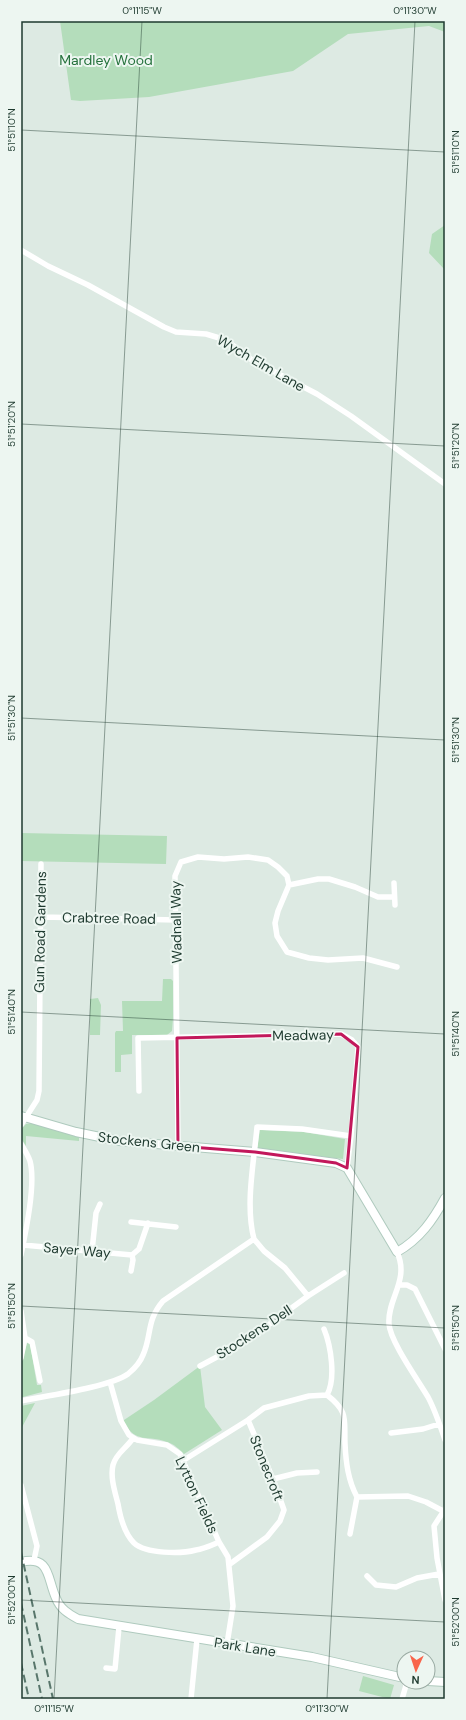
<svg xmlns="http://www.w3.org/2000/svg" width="466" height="1720" viewBox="0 0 466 1720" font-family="'DM Sans',sans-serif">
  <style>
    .green { fill: #b4ddbb }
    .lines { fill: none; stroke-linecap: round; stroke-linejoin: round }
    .secondary-casing { stroke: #afcabe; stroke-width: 10 }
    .street { stroke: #fff; stroke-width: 5.5 }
    .secondary { stroke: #fff; stroke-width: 8 }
    .rail { stroke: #58766b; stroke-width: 2; stroke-dasharray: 8 4; stroke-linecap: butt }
    .marked { fill: none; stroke: #c2185b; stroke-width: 3; stroke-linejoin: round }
    .ticks { fill: none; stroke: #1e3a2f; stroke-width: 1; stroke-opacity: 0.45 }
    .labels { text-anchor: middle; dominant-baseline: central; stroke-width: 4; stroke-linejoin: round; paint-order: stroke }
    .park-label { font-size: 14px; fill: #26723d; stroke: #edf6f1 }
    .street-label { font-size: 14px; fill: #1e3a2f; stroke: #edf6f1 }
    .neatline { fill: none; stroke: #1e3a2f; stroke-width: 1.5 }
    .ticks-label { font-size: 10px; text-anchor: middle; fill: #1e3a2f }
  </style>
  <rect width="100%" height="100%" fill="#ddeae3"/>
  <path class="green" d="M60,21H445V32L429,26L348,34L293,71L149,97L80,101L71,100Z
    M445,225V270L429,253L432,234Z
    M21,833L167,836L166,864L21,861Z
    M163,979H171L173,981V1018L172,1031L167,1035H132V1054L121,1055V1072H115V1033L116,1031H123L122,1001H162Z
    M98,998L101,1005L100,1035H90V999Z
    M32,1123L79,1136V1141L26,1136V1146L21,1138V1129L26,1124Z
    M260,1130L304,1132L345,1139L343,1159L257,1149Z
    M27,1343L30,1344L37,1385H41L42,1392L23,1397H21V1365Z
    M200,1366L205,1407L222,1430L184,1454C179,1449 174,1444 167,1442C146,1434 138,1445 123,1422L124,1420L154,1400Z
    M35,1403L21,1429V1453V1406Z
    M363,1676L394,1685L390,1699L359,1691Z"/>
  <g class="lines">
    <defs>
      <path id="secondary" d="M21,1116L76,1132L119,1141L255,1152L336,1163L347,1168L397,1252C420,1239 433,1220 445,1198
        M21,1562C51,1555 47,1579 56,1598C60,1609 69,1614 78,1619L312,1657L404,1678
        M428,1681L445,1682"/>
    </defs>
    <use href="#secondary" class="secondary-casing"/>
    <path class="street" d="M21,250L48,266L88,285L164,327L176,332L206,334L226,340L252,360L317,394L351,416L445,484
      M394,883L395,905
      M289,885L318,879H329L355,887L378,897H394
      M42,917L176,920
      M139,1091L138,1038L341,1034L352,1040L358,1047L351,1136L347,1168
      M21,1125L37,1100L39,1091L41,864
      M21,1144C24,1149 28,1155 30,1161C36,1183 26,1231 21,1255
      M178,1146L175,876L181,862L198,857L224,859L248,857L268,860L278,867L287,876L289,885L278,911L275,923L277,936L287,952L309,958L328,960L363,958L397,967
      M131,1222L176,1227
      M254,1239L264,1251L285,1268L308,1296
      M23,1245L132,1255
      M92,1251L96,1213L100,1204
      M397,1252C410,1280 387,1299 389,1324C390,1341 418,1380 428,1397C435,1410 440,1425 445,1440
      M131,1271L133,1260L132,1255L139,1249L148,1223
      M400,1285H407L415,1289L445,1349
      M21,1311L25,1338L21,1358
      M324,1329C331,1346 336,1379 327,1395
      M25,1338L32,1342L40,1381
      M200,1366L245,1342L308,1296L344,1273
      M110,1382L121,1421L129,1435L137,1440L167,1445L180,1454L219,1542L228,1557L233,1606L227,1644
      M327,1395C349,1412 344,1419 345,1444C346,1463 348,1480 357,1497L408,1496L426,1502L443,1511
      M21,1401C45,1396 110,1387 128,1374C134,1369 140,1363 143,1355C152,1335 146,1321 163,1301L254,1239C245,1205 254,1162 257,1127L302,1129L351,1136
      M391,1433L423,1429L439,1424
      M133,1438C127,1448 116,1453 113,1465C110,1477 115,1492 118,1504C120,1516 125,1534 134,1543C146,1554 181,1554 196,1550C204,1549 212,1545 219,1542
      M184,1460L248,1420L264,1408L309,1396L327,1395
      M273,1479L297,1473L317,1472
      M21,1485L37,1546L34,1560
      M445,1509L434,1526L437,1558L445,1600
      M350,1534L357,1497
      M230,1564L267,1537L280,1521L284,1510L273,1479L248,1420
      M367,1576L376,1585L396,1587L417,1578L439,1574
      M106,1668L115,1669L119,1627
      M191,1699L197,1639
      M402,1699L407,1682"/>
    <use href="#secondary" class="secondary"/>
    <path class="rail" d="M21,1552L53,1699
      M21,1603L42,1699
      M21,1663L29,1699"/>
  </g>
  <path class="marked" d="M341,1034L358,1047L347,1168L336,1163L255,1152L178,1146L177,1038Z"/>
  <path class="ticks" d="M21,130L445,152M21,424L445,446M21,718L445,740M21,1012L445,1034M21,1306L445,1328M21,1600L445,1622M54,1699L142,21M327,1699L415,21"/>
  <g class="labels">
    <g class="park-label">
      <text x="106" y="60">Mardley Wood</text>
    </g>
    <g class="street-label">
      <text transform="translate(261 363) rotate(30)">Wych Elm Lane</text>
      <text transform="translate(109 918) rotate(1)">Crabtree Road</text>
      <text transform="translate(176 922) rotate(-91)">Wadnall Way</text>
      <text transform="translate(40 932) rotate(-89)">Gun Road Gardens</text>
      <text transform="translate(303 1035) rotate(-1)">Meadway</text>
      <text transform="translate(149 1142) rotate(6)">Stockens Green</text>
      <text transform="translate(77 1250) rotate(5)">Sayer Way</text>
      <text transform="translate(254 1332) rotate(-33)">Stockens Dell</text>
      <text transform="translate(267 1468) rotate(68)">Stonecroft</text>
      <text transform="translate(197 1495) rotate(65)">Lytton Fields</text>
      <text transform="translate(245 1647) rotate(9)">Park Lane</text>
    </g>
  </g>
  <rect width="466" height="1720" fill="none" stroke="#edf6f1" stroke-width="44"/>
  <g transform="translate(416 1670) rotate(183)"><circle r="19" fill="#edf6f1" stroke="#9aaba3"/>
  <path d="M0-3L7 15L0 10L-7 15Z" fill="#f9654b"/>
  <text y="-6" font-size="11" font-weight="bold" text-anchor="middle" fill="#1e3a2f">N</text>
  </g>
  <rect x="22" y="22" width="422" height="1676" class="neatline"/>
  <g class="ticks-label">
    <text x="142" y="14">0°11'15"W</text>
    <text x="415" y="14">0°11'30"W</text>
    <text transform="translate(11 130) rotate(-90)" y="4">51°51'10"N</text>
    <text transform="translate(455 152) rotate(-90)" y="4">51°51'10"N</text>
    <text transform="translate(11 424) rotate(-90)" y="4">51°51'20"N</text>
    <text transform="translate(455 446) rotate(-90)" y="4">51°51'20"N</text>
    <text transform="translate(11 718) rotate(-90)" y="4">51°51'30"N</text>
    <text transform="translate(455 740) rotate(-90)" y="4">51°51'30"N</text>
    <text transform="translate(11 1012) rotate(-90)" y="4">51°51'40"N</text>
    <text transform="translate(455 1034) rotate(-90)" y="4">51°51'40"N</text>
    <text transform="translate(11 1306) rotate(-90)" y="4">51°51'50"N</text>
    <text transform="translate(455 1328) rotate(-90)" y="4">51°51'50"N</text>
    <text transform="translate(11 1600) rotate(-90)" y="4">51°52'00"N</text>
    <text transform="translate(455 1622) rotate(-90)" y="4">51°52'00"N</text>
    <text x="54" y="1712">0°11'15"W</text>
    <text x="327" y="1712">0°11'30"W</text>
  </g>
</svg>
